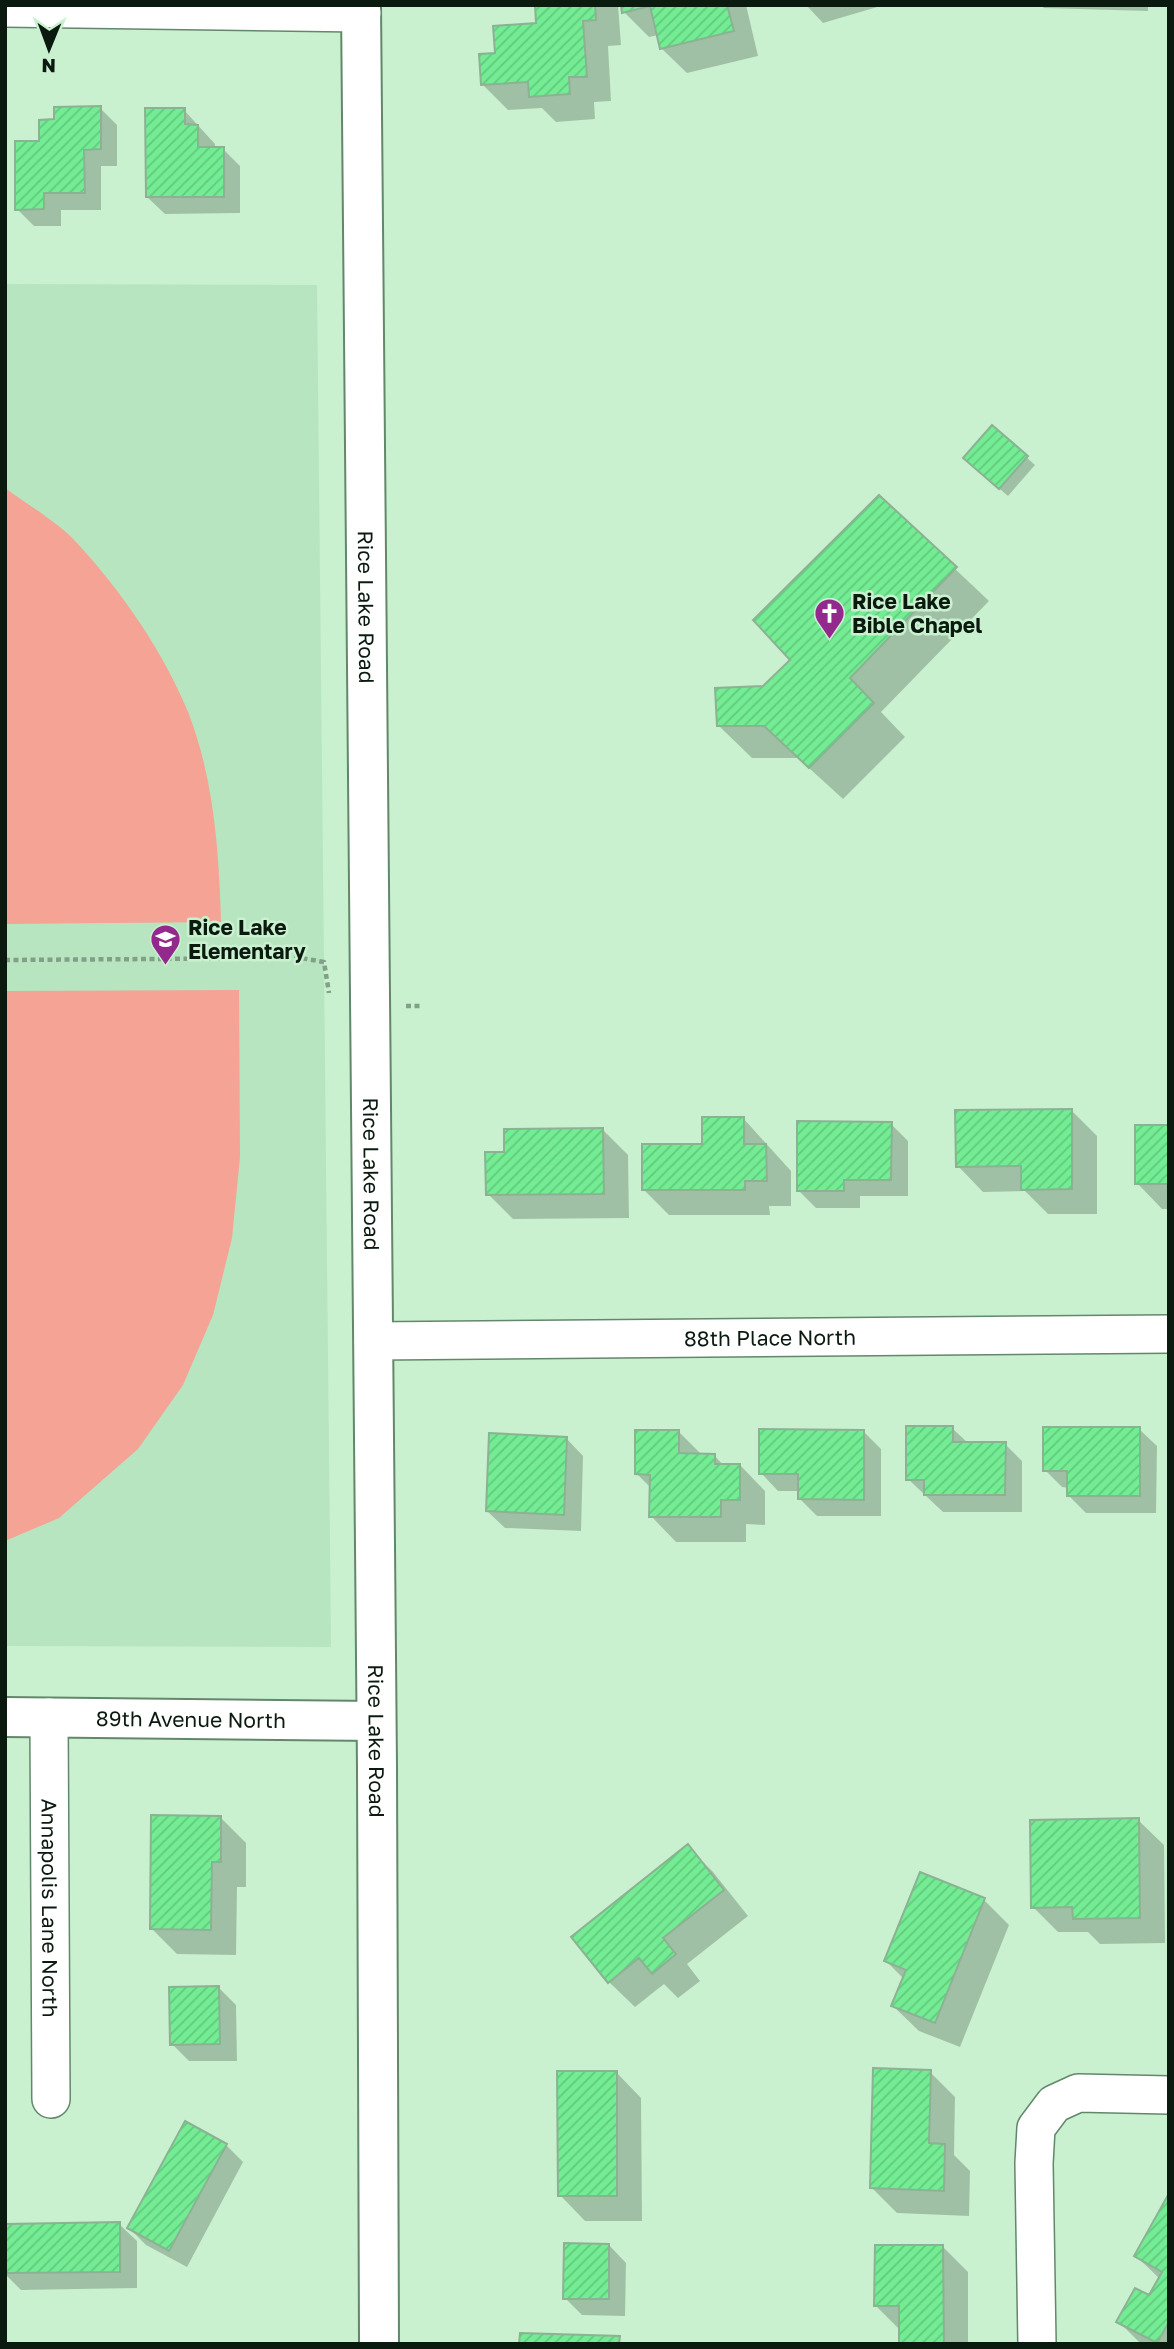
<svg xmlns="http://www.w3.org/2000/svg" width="1174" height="2349" viewBox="0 0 1174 2349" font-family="'Golos Text',sans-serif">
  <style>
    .built { fill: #b7e5c0 }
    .pitch { fill: #f4a395 }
    .shadow { fill: #0003 }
    .building { fill: url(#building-hatch); stroke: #8cb294; stroke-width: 2 }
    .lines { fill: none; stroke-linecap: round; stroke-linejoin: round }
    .street-casing { stroke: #63876b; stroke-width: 40 }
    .secondary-casing { stroke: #63876b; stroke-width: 42 }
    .path { stroke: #82a087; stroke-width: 4.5; stroke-dasharray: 5 3.5; stroke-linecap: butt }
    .street { stroke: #fff; stroke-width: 37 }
    .secondary { stroke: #fff; stroke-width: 38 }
    .labels { text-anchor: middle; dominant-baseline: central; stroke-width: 5; stroke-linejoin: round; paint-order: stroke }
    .poi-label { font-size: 21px; font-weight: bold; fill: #0b1a0f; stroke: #c9f1d0; text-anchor: start }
    .street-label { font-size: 21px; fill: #0b1a0f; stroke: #c9f1d0 }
  </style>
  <defs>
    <pattern id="building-hatch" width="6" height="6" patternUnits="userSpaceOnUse" patternTransform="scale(1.75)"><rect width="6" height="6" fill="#73ec94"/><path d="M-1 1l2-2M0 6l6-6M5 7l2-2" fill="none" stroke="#62ca7e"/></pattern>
  </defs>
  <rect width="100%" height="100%" fill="#c9f1d0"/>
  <path class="built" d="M5,284L317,285L331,1647L5,1646Z"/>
  <path class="pitch" d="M5,488C28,505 58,522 77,543C122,592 163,651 188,712C214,778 219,852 221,922L5,924Z
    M239,990L240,1157L232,1238L213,1315L183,1385L138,1449L59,1518L5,1541V991Z"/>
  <path class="shadow" d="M537,5H618L621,45L608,46L611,101L594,102L595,119L556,122L542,108L508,110L483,85L496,54L538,25Z
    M622,5H746L758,56L687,73L661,48L658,35L649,37L624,12Z
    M806,5H884L823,23Z
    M1041,5H1148V11L1044,8Z
    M100,108L117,125V166H101V210H61V226H34L17,209L41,143L56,121Z
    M184,110L215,144V149H223L240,166V213L165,214L147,197Z
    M1026,457L1035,465L1008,496L973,466Z
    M879,497L989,601L881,712L905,737L843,799L798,758H752L719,726L792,660Z
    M1071,1110L1097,1136V1214H1048L1025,1191L983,1192L958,1166Z
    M743,1118L791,1171V1206H769L770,1215H669L644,1190Z
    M891,1124L908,1141V1196H860V1208H816L799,1191Z
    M1169,1127V1209H1162L1137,1183Z
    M603,1130L628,1155L629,1218L513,1219L488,1194L506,1153Z
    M952,1428L968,1443L1005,1444L1022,1461V1512H943L908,1479Z
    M1139,1429L1157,1446L1156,1513H1086L1069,1496V1488L1062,1487L1045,1470Z
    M679,1432L702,1455H714L724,1466L740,1465L765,1491V1525L746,1524V1542H676L651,1516V1488L637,1474Z
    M864,1432L881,1449V1516H817L800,1499V1491H778L761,1473Z
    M566,1438L583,1456L581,1531L505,1528L487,1511Z
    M220,1817L246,1843V1887H237L236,1955L177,1954L151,1928Z
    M1138,1820L1164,1845L1165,1943L1100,1944L1088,1932H1058L1033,1907Z
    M688,1847L713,1872L748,1916L687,1964L700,1981L678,1998L664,1984L635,2007L609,1982Z
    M984,1900L1009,1925L960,2047L919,2031L893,2006L904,1979L886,1961Z
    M218,1987L236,2005L237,2061H189L172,2044Z
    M616,2072L641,2098L642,2221H585L560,2195Z
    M930,2072L955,2097L954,2155L970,2171L969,2216L897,2213L872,2188Z
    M226,2145L243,2162L187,2267L146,2245L129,2228Z
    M1168,2197L1169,2344H1141L1119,2322L1150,2298L1160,2279L1136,2256Z
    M119,2224L137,2241V2288L21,2290L5,2274V2225Z
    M609,2245L626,2263L625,2316L582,2315L565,2298Z
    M943,2247L968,2272V2344H900V2330L876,2306Z"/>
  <path class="building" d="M535,5H595L596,20L583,21L587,77H569L570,94L529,97L528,82L481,85L479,54L495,53L493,26L536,23Z
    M621,5H727L734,31L660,49L650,6L622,13Z
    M101,106V149L84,150L85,193H44V209L15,210V141H39V120L54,119V107Z
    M145,108H185V124L198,125V147H224V197H146Z
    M992,425L1028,456L999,489L963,458Z
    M879,495L957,567L850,678L874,703L809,768L764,726H717L715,688L763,686L790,660L753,620Z
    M1072,1109V1189L1021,1190V1166L956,1167L955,1110Z
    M702,1117H744V1144H766L767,1181H745V1190H642V1144H702Z
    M797,1121L892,1122L891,1180H844V1191H797Z
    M1135,1125H1169V1184H1135Z
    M603,1128L604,1194L486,1195L485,1152H504V1129Z
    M906,1426H953V1442H1006L1005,1495H924V1480H906Z
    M1043,1427H1140V1496H1067V1471H1043Z
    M759,1429L864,1430V1500L798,1499V1474H759Z
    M635,1430H679V1453L715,1454V1464H740V1500H721V1517H649L650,1475L635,1474Z
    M489,1433L567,1437L564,1515L486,1511Z
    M151,1815L221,1816V1862H212L211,1930L150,1929Z
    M1139,1818L1140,1918L1073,1919L1072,1907L1031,1908L1030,1820Z
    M688,1844L724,1890L663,1938L676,1954L652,1974L639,1958L608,1983L571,1937Z
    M920,1872L985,1898L935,2023L891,2006L906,1970L884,1961Z
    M219,1986L220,2044L170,2045L169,1987Z
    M873,2068L931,2070L929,2143L945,2144L944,2191L870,2188Z
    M557,2071H617V2196H558Z
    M185,2121L227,2144L169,2251L127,2228Z
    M1168,2195L1169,2322L1157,2343L1116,2322L1135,2288L1149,2295L1162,2272L1134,2256Z
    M120,2222V2272L5,2273V2224Z
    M564,2243L609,2244V2299H563Z
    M875,2245H943L944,2344H899V2306H874Z
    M520,2333L620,2336L619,2344H519Z"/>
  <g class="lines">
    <defs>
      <g id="street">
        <path d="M5,8L362,13"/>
        <path id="s1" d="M373,1341L1169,1334"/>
        <path id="s2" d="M49,1717L51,2099"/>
        <path d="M1037,2344L1034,2163L1036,2128L1054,2104L1078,2093L1169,2095"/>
      </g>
      <g id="secondary">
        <path id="s3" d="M361,5L377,1767L379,2344"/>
        <path id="s4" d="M5,1717L376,1721"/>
      </g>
    </defs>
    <use href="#street" class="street-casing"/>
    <use href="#secondary" class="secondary-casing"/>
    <path class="path" d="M5,960L301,958L324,962L329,993
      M406,1006H423"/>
    <use href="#street" class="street"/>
    <use href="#secondary" class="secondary"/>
  </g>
  <defs>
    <symbol id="church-pin" viewBox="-11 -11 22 30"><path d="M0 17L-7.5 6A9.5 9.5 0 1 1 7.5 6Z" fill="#93298c" stroke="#c9f1d0"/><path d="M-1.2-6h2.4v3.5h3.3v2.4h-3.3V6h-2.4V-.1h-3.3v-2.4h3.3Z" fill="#fff"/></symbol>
    <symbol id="school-pin" viewBox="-11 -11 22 30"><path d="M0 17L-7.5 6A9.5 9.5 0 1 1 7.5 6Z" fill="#93298c" stroke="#c9f1d0"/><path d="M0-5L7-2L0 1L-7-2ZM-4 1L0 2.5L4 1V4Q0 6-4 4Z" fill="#fff"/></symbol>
  </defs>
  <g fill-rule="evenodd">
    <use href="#church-pin" x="812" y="596" width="35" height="47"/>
    <use href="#school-pin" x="148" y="922" width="35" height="47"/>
  </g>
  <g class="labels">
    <g class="poi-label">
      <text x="852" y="601">Rice Lake<tspan x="852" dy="24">Bible Chapel</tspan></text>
      <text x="188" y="927">Rice Lake<tspan x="188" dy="24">Elementary</tspan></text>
    </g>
    <g class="street-label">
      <text stroke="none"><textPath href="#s3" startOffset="602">Rice Lake Road</textPath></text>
      <text stroke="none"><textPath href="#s3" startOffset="1169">Rice Lake Road</textPath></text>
      <text stroke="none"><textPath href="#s1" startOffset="397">88th Place North</textPath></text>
      <text stroke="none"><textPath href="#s4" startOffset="186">89th Avenue North</textPath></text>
      <text stroke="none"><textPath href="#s3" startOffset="1736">Rice Lake Road</textPath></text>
      <text stroke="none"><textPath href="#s2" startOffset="191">Annapolis Lane North</textPath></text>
    </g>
  </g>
  <rect width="1174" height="2349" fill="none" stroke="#0b1a0f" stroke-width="14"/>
  <g transform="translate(49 49) rotate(181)" stroke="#c9f1d0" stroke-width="5" paint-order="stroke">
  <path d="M0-5L12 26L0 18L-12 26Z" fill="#0b1a0f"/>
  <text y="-10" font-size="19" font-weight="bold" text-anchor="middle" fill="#0b1a0f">N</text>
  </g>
</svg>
